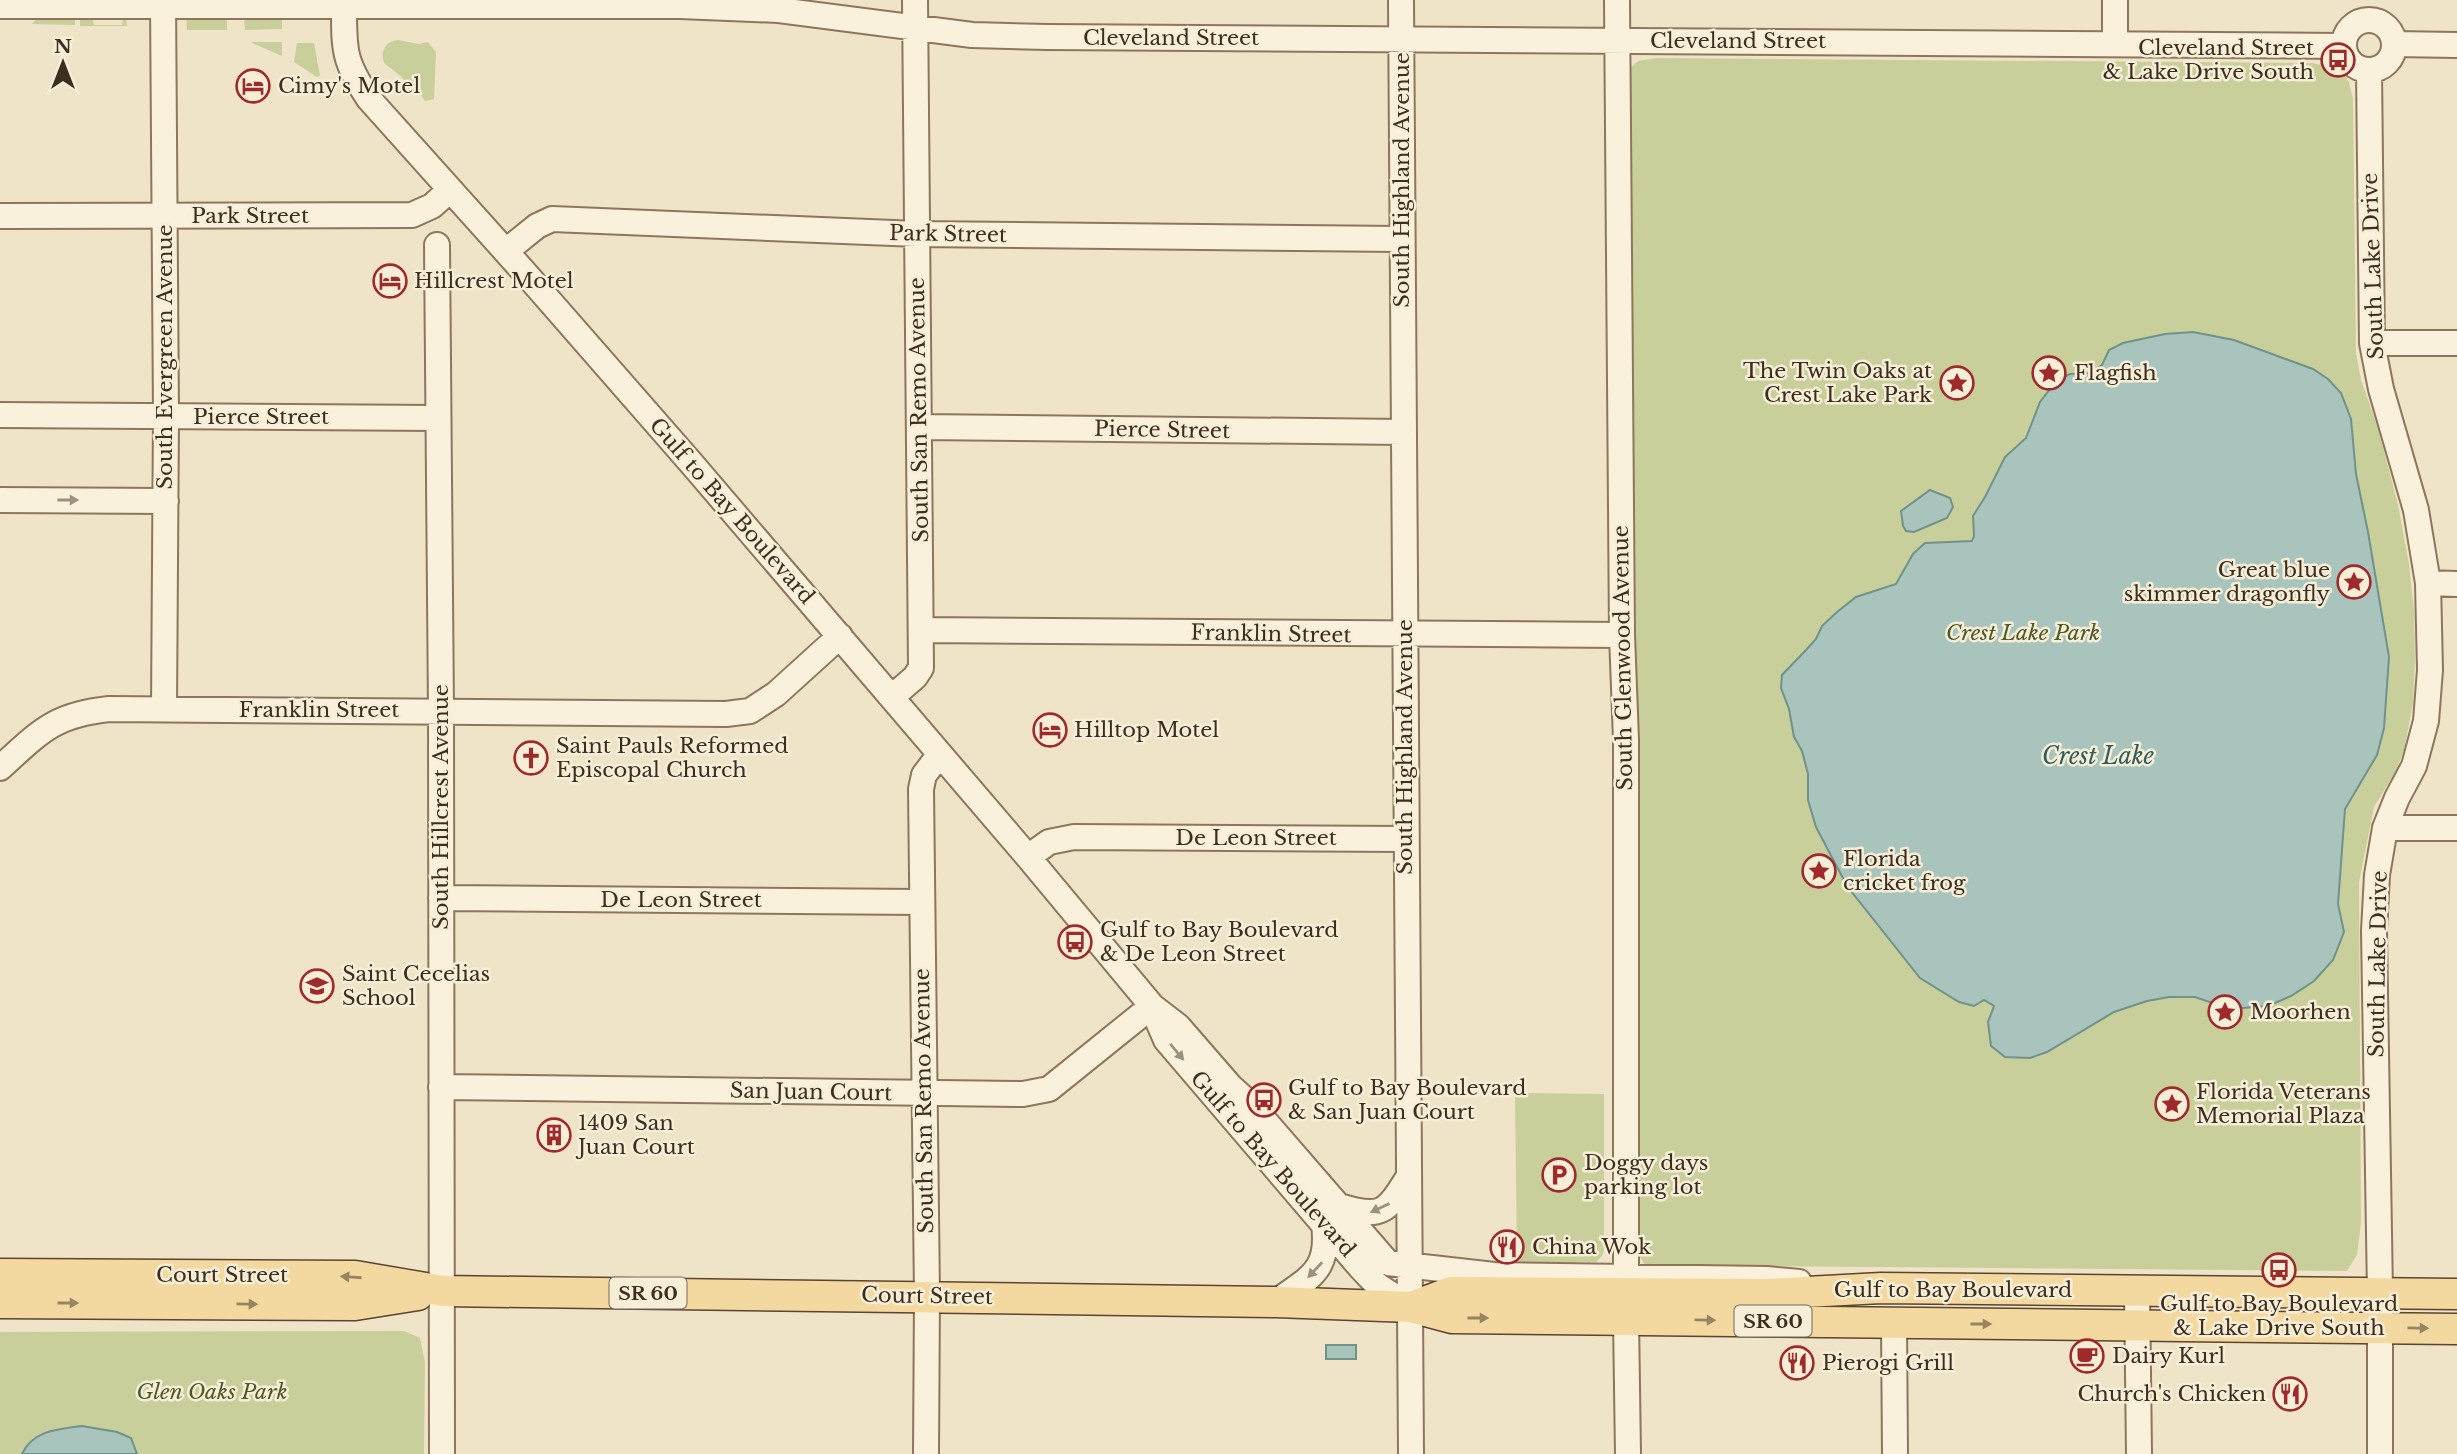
<svg xmlns="http://www.w3.org/2000/svg" width="2457" height="1454" viewBox="0 0 2457 1454" font-family="'Libre Baskerville',serif">
  <style>
    .green { fill: #c9cf9b }
    .water { fill: #a9c4bc; stroke: #6f938a; stroke-width: 2 }
    .lines { fill: none; stroke-linecap: round; stroke-linejoin: round }
    .minor-casing { stroke: #8d765c; stroke-width: 28 }
    .major-casing { stroke: #5b4430; stroke-width: 33 }
    .minor { stroke: #faf1dc; stroke-width: 24 }
    .major { stroke: #f3d9a0; stroke-width: 30 }
    .oneway { fill: #9c907e }
    .oneway2 { fill: #988460 }
    .labels { text-anchor: middle; dominant-baseline: central; stroke-width: 5; stroke-linejoin: round; paint-order: stroke }
    .shield { fill: #f7eed8; stroke: #756857; stroke-width: 2 }
    .shield-label { font-size: 19px; font-weight: bold; fill: #3d2e20 }
    .street-label { font-size: 21px; fill: #3d2e20; stroke: #f7eed8 }
    .poi-label { font-size: 21px; fill: #3d2e20; stroke: #f7eed8; text-anchor: start }
    .park-label { font-size: 21px; font-style: italic; fill: #4d5a26; stroke: #f7eed8 }
    .water-label { font-size: 23px; font-style: italic; fill: #2f5d5a; stroke: #f7eed8 }
  </style>
  <rect width="100%" height="100%" fill="#f0e4c8"/>
  <path class="green" d="M277,15L282,20V29L245,30L244,21L250,16Z
    M186,17H221L227,21V30H187Z
    M37,18H75V25L32,24Z
    M80,18H93L94,25H122L123,18H126L127,26H80Z
    M398,40L419,44L428,42L436,52L434,99L425,101L419,93L407,91L403,78L384,63C380,52 385,41 398,40Z
    M282,42V56L252,43V42Z
    M297,43H314L320,76L317,77L294,62Z
    M1656,58L2312,63L2340,69L2349,82L2353,99L2356,353L2361,380L2378,428L2398,505L2409,564L2414,611L2415,660L2413,703L2404,750L2395,773L2374,807L2359,882L2361,1223L2357,1255L2347,1271L1645,1265L1639,1255L1638,1244L1629,69L1638,61Z
    M1515,1093L1604,1094V1250L1602,1256L1596,1262H1517Z
    M404,1331L420,1338L425,1362L424,1454H0V1332Z"/>
  <path class="water" d="M2193,332L2234,340L2313,369L2328,379L2341,393L2351,419L2356,474L2368,532L2389,657L2384,728L2377,755L2345,809L2338,904L2344,932L2333,960L2314,981L2291,996L2268,1006L2230,1009L2195,997H2169L2147,1001L2114,1012L2047,1052L2030,1058L2005,1057L1991,1046L1988,1022L1994,1006L1984,1000L1974,1006L1959,1002L1920,978L1847,886L1816,827L1808,800V774L1802,751L1794,737L1789,709L1781,688L1782,675L1806,650L1816,639L1822,626L1837,612L1856,597L1896,584L1913,554L1925,543L1972,541L1974,536L1973,516L1985,497L2005,457L2026,438L2040,402L2057,380L2070,374L2090,373L2102,365L2109,350L2123,343L2165,334Z
    M1930,490L1950,498L1953,507L1947,518L1914,532L1906,531L1903,526L1901,511Z
    M1326,1345H1356V1359H1326Z
    M82,1426L117,1432L131,1438L137,1454H22C33,1430 59,1429 82,1426Z"/>
  <g class="lines">
    <defs>
      <path id="minor" d="M163,0L166,416L164,709
        M1401,0L1411,1454
        M1617,0L1622,635L1626,740V1277
        M2115,0V43
        M344,5C344,49 343,61 369,99L526,274L692,464L1028,857L1152,1006L1178,1026L1231,1087L1251,1105L1388,1263L1494,1275L1767,1279L1799,1282
        M0,6H680L779,10L972,35L1047,37L2344,46
        M2344 45a25 25 0 1 1 50 0a25 25 0 1 1-50 0Z
        M2394,44L2457,45
        M2369,70L2372,343L2381,389L2416,510L2428,583L2430,670L2426,721L2414,766L2397,798L2385,828L2377,875L2374,931L2380,1293V1454
        M0,216L412,215L432,206L450,190
        M437,245L441,711L442,1454
        M506,251L537,226L552,219L917,234L1401,239
        M2372,343H2457
        M0,415L437,418
        M920,427L1404,432
        M0,500L166,501
        M2428,583L2457,584
        M921,630L1622,635
        M892,697L915,677L921,668L915,0
        M0,768C40,732 53,715 109,709L726,714L750,711L776,694L840,636
        M2385,828H2457
        M1028,857L1049,842L1074,837L1406,839
        M441,898L921,902
        M1153,1010L1166,1040L1360,1267L1377,1285L1411,1307
        M441,1087L1023,1094L1049,1089L1152,1006
        M1339,1206C1382,1219 1386,1213 1409,1176
        M2137,1290L2139,1454
        M1276,1302C1310,1277 1330,1271 1324,1224
        M1626,1319L1628,1454
        M1894,1323L1895,1454
        M926,1454L927,1296L921,789L924,775L940,754"/>
      <path id="major" d="M0,1274L355,1276L443,1291L1276,1302L1411,1307L1452,1318L2457,1329
        M0,1303L355,1305L418,1295
        M1411,1307L1451,1292L1768,1294L1881,1288L2457,1294"/>
    </defs>
    <use href="#minor" class="minor-casing"/>
    <use href="#major" class="major-casing"/>
    <use href="#minor" class="minor"/>
    <use href="#major" class="major"/>
  </g>
  <defs><path id="oneway-solid" d="M-6-.8H1V-3.2L6.5 0L1 3.2V.8H-6Z" transform="scale(1.75)"/></defs>
  <g class="oneway">
    <use href="#oneway-solid" transform="translate(68 500)"/>
    <use href="#oneway-solid" transform="translate(1177 1052) rotate(50)"/>
    <use href="#oneway-solid" transform="translate(1380 1208) rotate(155)"/>
    <use href="#oneway-solid" transform="translate(1315 1270) rotate(133)"/>
  </g>
  <g class="oneway2">
    <use href="#oneway-solid" transform="translate(351 1277) rotate(-176)"/>
    <use href="#oneway-solid" transform="translate(68 1303)"/>
    <use href="#oneway-solid" transform="translate(247 1304) rotate(1)"/>
    <use href="#oneway-solid" transform="translate(1478 1318)"/>
    <use href="#oneway-solid" transform="translate(1705 1320) rotate(1)"/>
    <use href="#oneway-solid" transform="translate(1981 1324)"/>
    <use href="#oneway-solid" transform="translate(2418 1328) rotate(1)"/>
  </g>
  <defs>
    <symbol id="bus-ring" viewBox="-11 -11 22 22"><circle r="9.5" fill="#f7eed8" stroke="#9e2a2b" stroke-width="1.5"/><path d="M-5-6H5V4H4V6H2V4H-2V6H-4V4H-5ZM-3.5-4V0h7V-4ZM-3.5 1.2v1.5H-2V1.2ZM2 1.2v1.5H3.5V1.2Z" fill="#9e2a2b"/></symbol>
    <symbol id="hotel-ring" viewBox="-11 -11 22 22"><circle r="9.5" fill="#f7eed8" stroke="#9e2a2b" stroke-width="1.5"/><path d="M-6-4.5h1.5V1H6V5H4.5V3h-9V5H-6ZM-4 0a1.8 1.8 0 1 1 3.6 0ZM.5 0V-2.5h3Q6-2.5 6 0Z" fill="#9e2a2b"/></symbol>
    <symbol id="sight-ring" viewBox="-11 -11 22 22"><circle r="9.5" fill="#f7eed8" stroke="#9e2a2b" stroke-width="1.5"/><path d="M0-6L1.8-2.2L6-1.7L2.9 1.2L3.7 5.4L0 3.3L-3.7 5.4L-2.9 1.2L-6-1.7L-1.8-2.2Z" fill="#9e2a2b"/></symbol>
    <symbol id="church-ring" viewBox="-11 -11 22 22"><circle r="9.5" fill="#f7eed8" stroke="#9e2a2b" stroke-width="1.5"/><path d="M-1.2-6h2.4v3.5h3.3v2.4h-3.3V6h-2.4V-.1h-3.3v-2.4h3.3Z" fill="#9e2a2b"/></symbol>
    <symbol id="school-ring" viewBox="-11 -11 22 22"><circle r="9.5" fill="#f7eed8" stroke="#9e2a2b" stroke-width="1.5"/><path d="M0-5L7-2L0 1L-7-2ZM-4 1L0 2.5L4 1V4Q0 6-4 4Z" fill="#9e2a2b"/></symbol>
    <symbol id="building-ring" viewBox="-11 -11 22 22"><circle r="9.5" fill="#f7eed8" stroke="#9e2a2b" stroke-width="1.5"/><path d="M-4-6H4V6H1V3H-1V6H-4ZM-2.5-4.3h1.7v1.8h-1.7ZM.8-4.3h1.7v1.8H.8ZM-2.5-1h1.7V.8h-1.7ZM.8-1h1.7V.8H.8Z" fill="#9e2a2b"/></symbol>
    <symbol id="parking-ring" viewBox="-11 -11 22 22"><circle r="9.5" fill="#f7eed8" stroke="#9e2a2b" stroke-width="1.5"/><path d="M-3.5-5.5H1a3.5 3.5 0 0 1 0 7H-1V5.5H-3.5ZM-1-3.4V-.6H.8a1.4 1.4 0 0 0 0-2.8Z" fill="#9e2a2b"/></symbol>
    <symbol id="restaurant-ring" viewBox="-11 -11 22 22"><circle r="9.5" fill="#f7eed8" stroke="#9e2a2b" stroke-width="1.5"/><path d="M-5-6h1v4h1v-4h1v4h1v-4h1v5L-1.5 .5V6h-2V.5L-5-1ZM5-6V6H3V1.5H1.5Q1.5-4 5-6Z" fill="#9e2a2b"/></symbol>
    <symbol id="cafe-ring" viewBox="-11 -11 22 22"><circle r="9.5" fill="#f7eed8" stroke="#9e2a2b" stroke-width="1.5"/><path d="M-5.5-4.5H6V0H3Q3 3.5 0 3.5H-2.5Q-5.5 3.5-5.5 0ZM3-3.2v2h1.7v-2ZM-6 4.5H4V6H-6Z" fill="#9e2a2b"/></symbol>
  </defs>
  <g fill-rule="evenodd">
    <use href="#bus-ring" x="2319" y="41" width="38" height="38"/>
    <use href="#hotel-ring" x="234" y="67" width="38" height="38"/>
    <use href="#hotel-ring" x="371" y="262" width="38" height="38"/>
    <use href="#sight-ring" x="2030" y="354" width="38" height="38"/>
    <use href="#sight-ring" x="1938" y="364" width="38" height="38"/>
    <use href="#sight-ring" x="2335" y="563" width="38" height="38"/>
    <use href="#hotel-ring" x="1031" y="711" width="38" height="38"/>
    <use href="#church-ring" x="512" y="739" width="38" height="38"/>
    <use href="#sight-ring" x="1800" y="852" width="38" height="38"/>
    <use href="#bus-ring" x="1056" y="923" width="38" height="38"/>
    <use href="#school-ring" x="298" y="967" width="38" height="38"/>
    <use href="#sight-ring" x="2206" y="993" width="38" height="38"/>
    <use href="#bus-ring" x="1245" y="1081" width="38" height="38"/>
    <use href="#sight-ring" x="2153" y="1085" width="38" height="38"/>
    <use href="#building-ring" x="535" y="1116" width="38" height="38"/>
    <use href="#parking-ring" x="1540" y="1156" width="38" height="38"/>
    <use href="#restaurant-ring" x="1488" y="1228" width="38" height="38"/>
    <use href="#bus-ring" x="2260" y="1251" width="38" height="38"/>
    <use href="#cafe-ring" x="2068" y="1337" width="38" height="38"/>
    <use href="#restaurant-ring" x="1778" y="1344" width="38" height="38"/>
    <use href="#restaurant-ring" x="2271" y="1375" width="38" height="38"/>
  </g>
  <g class="labels">
    <g class="shield">
      <rect x="609.5" y="1277.5" width="77" height="31" rx="5"/>
      <rect x="1734.5" y="1305.5" width="77" height="31" rx="5"/>
    </g>
    <g class="shield-label">
      <text x="648" y="1293">SR 60</text>
      <text x="1773" y="1321">SR 60</text>
    </g>
    <g class="street-label">
      <text x="1171" y="38">Cleveland Street</text>
      <text x="1738" y="41">Cleveland Street</text>
      <text transform="translate(1402 180) rotate(-90)">South Highland Avenue</text>
      <text x="250" y="216">Park Street</text>
      <text transform="translate(948 234) rotate(1)">Park Street</text>
      <text transform="translate(2373 266) rotate(-92)">South Lake Drive</text>
      <text transform="translate(165 357) rotate(-90)">South Evergreen Avenue</text>
      <text transform="translate(919 410) rotate(-91)">South San Remo Avenue</text>
      <text x="261" y="417">Pierce Street</text>
      <text transform="translate(1162 430) rotate(1)">Pierce Street</text>
      <text transform="translate(732 511) rotate(49)">Gulf to Bay Boulevard</text>
      <text transform="translate(1271 634) rotate(1)">Franklin Street</text>
      <text transform="translate(1623 658) rotate(-91)">South Glenwood Avenue</text>
      <text x="319" y="710">Franklin Street</text>
      <text transform="translate(1405 747) rotate(-90)">South Highland Avenue</text>
      <text transform="translate(441 807) rotate(-90)">South Hillcrest Avenue</text>
      <text x="1256" y="838">De Leon Street</text>
      <text x="681" y="900">De Leon Street</text>
      <text transform="translate(2378 964) rotate(-89)">South Lake Drive</text>
      <text transform="translate(811 1092) rotate(1)">San Juan Court</text>
      <text transform="translate(924 1101) rotate(-91)">South San Remo Avenue</text>
      <text transform="translate(1273 1164) rotate(49)">Gulf to Bay Boulevard</text>
      <text x="222" y="1275">Court Street</text>
      <text x="1953" y="1290">Gulf to Bay Boulevard</text>
      <text transform="translate(927 1296) rotate(1)">Court Street</text>
    </g>
    <g class="poi-label">
      <text x="2314" y="48" text-anchor="end">Cleveland Street<tspan x="2314" dy="24">&amp; Lake Drive South</tspan></text>
      <text x="278" y="86">Cimy's Motel</text>
      <text x="414" y="281">Hillcrest Motel</text>
      <text x="1932" y="371" text-anchor="end">The Twin Oaks at<tspan x="1932" dy="24">Crest Lake Park</tspan></text>
      <text x="2074" y="373">Flagfish</text>
      <text x="2330" y="570" text-anchor="end">Great blue<tspan x="2330" dy="24">skimmer dragonfly</tspan></text>
      <text x="1074" y="730">Hilltop Motel</text>
      <text x="556" y="746">Saint Pauls Reformed<tspan x="556" dy="24">Episcopal Church</tspan></text>
      <text x="1843" y="859">Florida<tspan x="1843" dy="24">cricket frog</tspan></text>
      <text x="1100" y="930">Gulf to Bay Boulevard<tspan x="1100" dy="24">&amp; De Leon Street</tspan></text>
      <text x="342" y="974">Saint Cecelias<tspan x="342" dy="24">School</tspan></text>
      <text x="2250" y="1012">Moorhen</text>
      <text x="1288" y="1088">Gulf to Bay Boulevard<tspan x="1288" dy="24">&amp; San Juan Court</tspan></text>
      <text x="2196" y="1092">Florida Veterans<tspan x="2196" dy="24">Memorial Plaza</tspan></text>
      <text x="578" y="1123">1409 San<tspan x="578" dy="24">Juan Court</tspan></text>
      <text x="1584" y="1163">Doggy days<tspan x="1584" dy="24">parking lot</tspan></text>
      <text x="1532" y="1247">China Wok</text>
      <text x="2279" y="1304" text-anchor="middle">Gulf to Bay Boulevard<tspan x="2279" dy="24">&amp; Lake Drive South</tspan></text>
      <text x="2112" y="1356">Dairy Kurl</text>
      <text x="1822" y="1363">Pierogi Grill</text>
      <text x="2266" y="1394" text-anchor="end">Church's Chicken</text>
    </g>
    <g class="park-label">
      <text x="2023" y="633">Crest Lake Park</text>
      <text x="212" y="1392">Glen Oaks Park</text>
    </g>
    <g class="water-label">
      <text x="2098" y="756">Crest Lake</text>
    </g>
  </g>
  <g transform="translate(63 63)" stroke="#f7eed8" stroke-width="5" paint-order="stroke">
  <path d="M0-5L12 26L0 18L-12 26Z" fill="#3d2e20"/>
  <text y="-10" font-size="19" font-weight="bold" text-anchor="middle" fill="#3d2e20">N</text>
  </g>
</svg>
